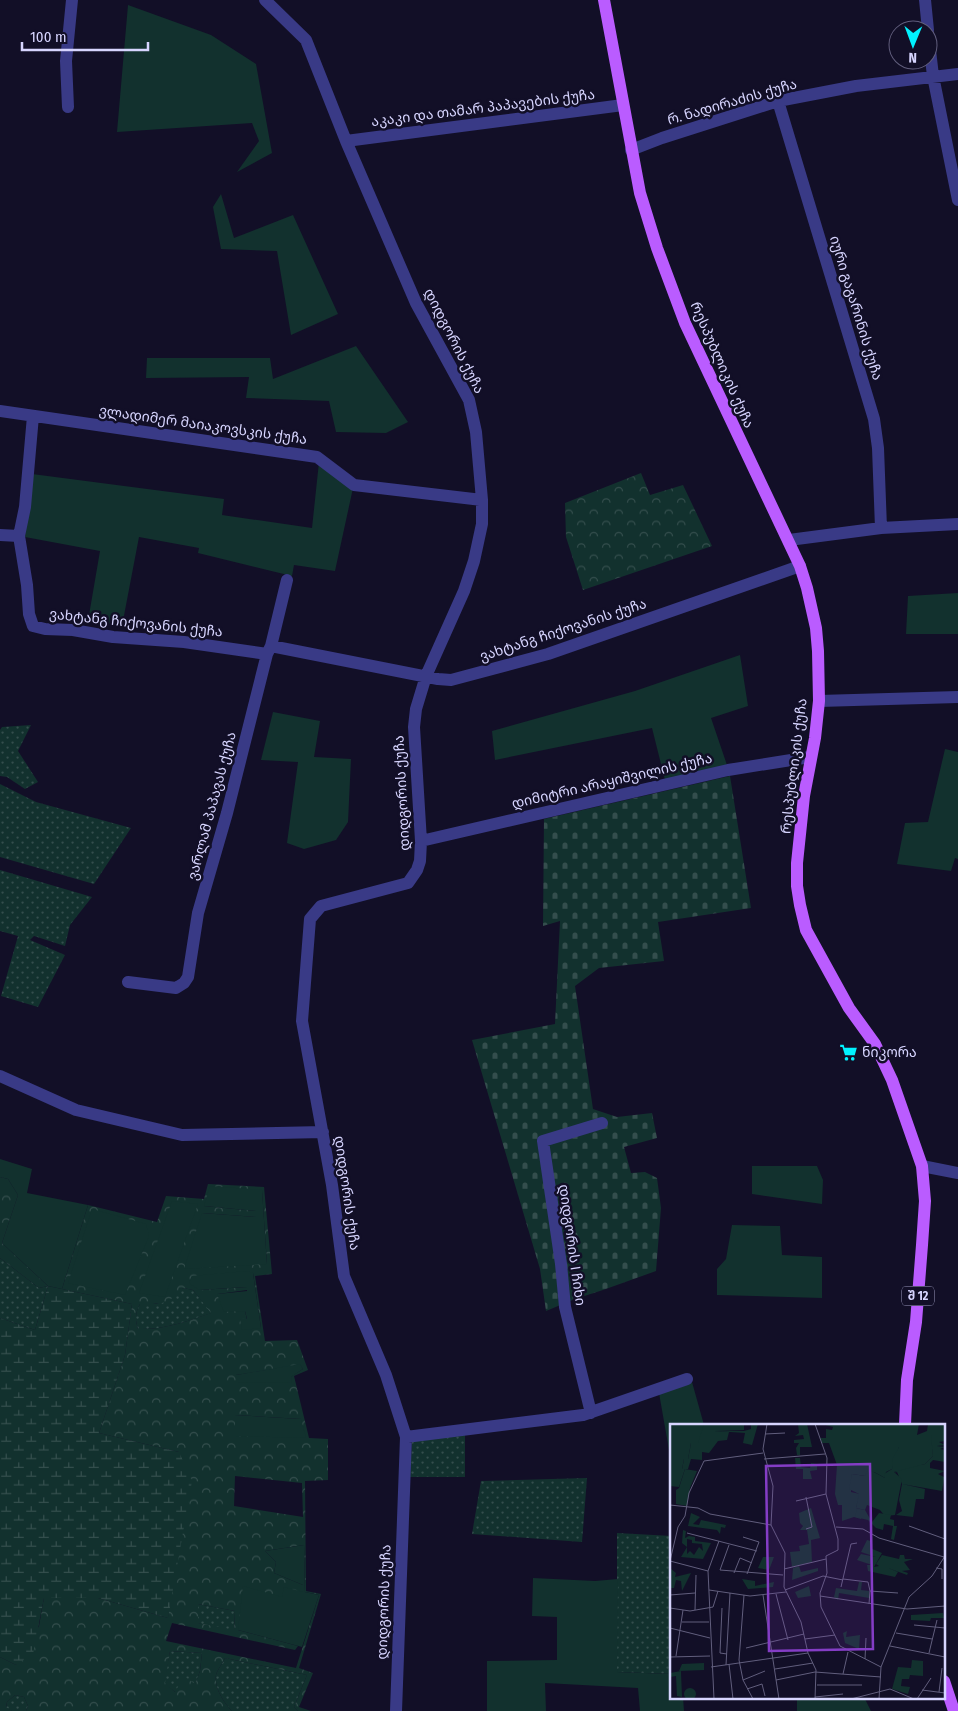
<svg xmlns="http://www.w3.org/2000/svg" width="958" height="1711" viewBox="0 0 958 1711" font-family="'Fira Sans Condensed','Noto Sans Georgian',sans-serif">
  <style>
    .grass { fill: url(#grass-dots) }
    .forest { fill: url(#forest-crowns); fill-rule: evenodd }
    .wetland { fill: url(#wetland-marsh) }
    .cemetery { fill: url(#cemetery-stones) }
    .garden { fill: #12312e }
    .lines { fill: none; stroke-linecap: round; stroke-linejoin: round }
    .minor { stroke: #393a86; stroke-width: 12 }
    .major { stroke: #ba5cff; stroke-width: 12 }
    .labels { text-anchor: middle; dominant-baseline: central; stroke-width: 5; stroke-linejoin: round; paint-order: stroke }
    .shield { fill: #120f27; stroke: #9c9abe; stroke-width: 1 }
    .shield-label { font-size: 12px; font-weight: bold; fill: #d7d5ff }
    .street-label { font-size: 14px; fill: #d7d5ff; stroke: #120f27 }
    .poi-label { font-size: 14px; fill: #d7d5ff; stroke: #120f27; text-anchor: start }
    .inset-road { fill: none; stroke: #615e7d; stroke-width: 1 }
    .view { fill: #843dc5; fill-opacity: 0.15; stroke: #843dc5; stroke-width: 2.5 }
    .inset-edge { fill: none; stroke: #d7d5ff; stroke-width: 2.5 }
  </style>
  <defs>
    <pattern id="grass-dots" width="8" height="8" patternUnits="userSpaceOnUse" patternTransform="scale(1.25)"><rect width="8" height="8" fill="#12312e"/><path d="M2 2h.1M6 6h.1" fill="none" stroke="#344e4d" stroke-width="1.8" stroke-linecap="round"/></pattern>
    <pattern id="forest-crowns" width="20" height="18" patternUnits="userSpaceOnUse" patternTransform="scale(1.25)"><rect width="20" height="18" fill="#12312e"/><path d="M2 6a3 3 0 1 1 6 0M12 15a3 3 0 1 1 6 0" fill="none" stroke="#344e4d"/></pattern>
    <pattern id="wetland-marsh" width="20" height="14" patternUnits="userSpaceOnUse" patternTransform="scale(1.25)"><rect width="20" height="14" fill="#12312e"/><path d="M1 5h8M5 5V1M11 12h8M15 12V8" fill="none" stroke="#344e4d"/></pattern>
    <pattern id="cemetery-stones" width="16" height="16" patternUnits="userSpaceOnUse" patternTransform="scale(1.25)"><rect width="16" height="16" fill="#12312e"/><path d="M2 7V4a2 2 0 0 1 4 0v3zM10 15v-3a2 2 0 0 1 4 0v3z" fill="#344e4d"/></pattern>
  </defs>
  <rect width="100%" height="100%" fill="#120f27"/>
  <path class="grass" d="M31,725L18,751L38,782L25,789L7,777L0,776V730L2,727Z
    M0,784L36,802L131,828L94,884L0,857Z
    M0,870L92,897L70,925L65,946L34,936L30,940L65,955L38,1007L1,996L18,936L0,931Z
    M0,1258L39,1288L48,1286L35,1330L0,1318Z
    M183,1288L193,1290L212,1313C188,1321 163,1330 138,1329C135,1320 135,1313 140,1304H157Z
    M465,1434V1477H410L412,1438Z
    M587,1478L582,1542L472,1534L481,1481Z
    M617,1533L672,1536V1674L617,1672Z
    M198,1604L235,1611L234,1631L197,1623Z
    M170,1651L202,1653L200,1671L195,1685L175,1692L164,1683Z
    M225,1658L307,1675L294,1707L298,1711H232C224,1703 214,1688 216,1675C217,1670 223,1663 225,1658Z
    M15,1695L24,1697L28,1706L26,1711H12L6,1708L7,1702Z"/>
  <path class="forest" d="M641,473L650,495L683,485L712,546L583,590L566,537L565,503Z
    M0,1177L8,1179L18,1195L2,1243L48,1286L39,1288L0,1258Z
    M208,1184L264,1187L272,1274L255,1276L265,1341L297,1340L308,1370L294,1376L309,1438L328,1439V1480L305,1481L306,1591L321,1594L299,1668L313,1673L299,1707L311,1711H298L294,1707L307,1675L225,1658C223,1663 217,1670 216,1675C214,1688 224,1703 232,1711H26L28,1706L24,1697L15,1695L7,1702L6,1707L12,1711H0V1657L16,1665L39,1626L44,1598H98L168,1618L179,1452L99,1433L125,1355L132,1304L62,1289L88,1205L157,1222L166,1196L204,1199ZM262,1191L267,1264L202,1213L256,1217L257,1211L204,1206ZM253,1273L261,1328L241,1319L247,1320L245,1311L218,1294L247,1290V1287L199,1290ZM183,1288L193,1290L211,1313C188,1321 163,1330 138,1329C135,1320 135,1313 140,1304C163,1304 167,1305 183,1288ZM300,1365L303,1369L290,1377L236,1375ZM235,1415L301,1419L235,1436ZM235,1476L302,1483L303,1517L234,1506ZM304,1545L305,1592L319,1595L296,1668L166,1641L172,1623L295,1650L298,1646L238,1630L282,1597L303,1592V1585L274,1573L276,1562L265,1551ZM198,1604L235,1611L234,1630L198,1623ZM170,1651L202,1653L200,1671L195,1684L184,1676L175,1692L165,1683Z"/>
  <path class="wetland" d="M48,1286L132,1304L125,1355L99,1433L179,1452L192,1481L168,1618L98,1598H44L33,1654L16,1665L0,1657V1318L35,1330Z"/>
  <path class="cemetery" d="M730,776L751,908L658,922L664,961L599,968L575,986L593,1109L617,1117L652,1113L657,1138L624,1147L631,1173L645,1172L657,1178L661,1208L656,1271L603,1290L575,1299L546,1311L540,1269L472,1040L555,1024L560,921L543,926L544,819Z"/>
  <path class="garden" d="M128,5L211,35L256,64L272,153L237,172L259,141L252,123L117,132Z
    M221,194L234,238L293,215L338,314L291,335L277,251L221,249L213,207Z
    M356,346L408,422L386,433L336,432L329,401L246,398L249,377L146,378L147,358H270L273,379Z
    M319,462L353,488L335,571L294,565L292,576L198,553L199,548L139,537L122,626L88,621L100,551L25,537L32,474L224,499L222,515L312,528Z
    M958,593V634H906L908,596Z
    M740,655L748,706L711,718L727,765L665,780L652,728L495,760L492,731L635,691Z
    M273,712L320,721L314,757L351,759L348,822L336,840L304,849L287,843L298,762L261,760Z
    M945,749L958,752V859L955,858L951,871L897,864L905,823L928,822Z
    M0,1159L32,1169L27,1193L88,1205L62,1289L48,1286L2,1243L18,1195L8,1179L0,1177Z
    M752,1166H817L823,1180L822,1204L752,1194Z
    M210,1186L262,1190L267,1264L184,1269L202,1213L256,1217V1211L204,1206Z
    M172,1201L198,1204L165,1297L139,1293Z
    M92,1209L146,1224L149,1236L125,1295L68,1283Z
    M732,1225L780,1226L782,1255L822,1257V1298L717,1295V1269L726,1259Z
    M247,1271L253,1273L261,1328L242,1330L240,1319H247L245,1311L224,1312L217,1294L247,1291V1287L199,1290L189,1283L192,1276Z
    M300,1364L303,1369L291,1377L292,1383L236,1382V1375Z
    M692,1382L704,1425H672V1467L659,1393Z
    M235,1415L301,1419L306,1438L235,1436Z
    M304,1545L305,1592L319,1595L302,1647L238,1630L243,1586L282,1597L284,1587L303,1592V1585L274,1573L276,1562L265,1551Z
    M533,1578L595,1581L618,1579L617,1672L672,1674V1697H683L684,1711H640L638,1688L545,1683L546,1711H487V1661L557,1660V1617L532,1616Z
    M797,1697H864L871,1711H797Z"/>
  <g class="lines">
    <path class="minor" d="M265,0L306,40L346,141L416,303L469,400L476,432L482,500V524L474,561L464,591L426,676L416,709L414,727L421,841L420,861L417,870L408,883L321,906L310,919L302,1021L332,1185L344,1276L386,1375L406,1437L396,1711
      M925,0L928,30
      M928,33L933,76L958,200
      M778,101L874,419L878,448L881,528
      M68,107L66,61L72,0
      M346,141L623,105
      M631,150L662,138L778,101L856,86L958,74
      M0,411L317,457L354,485L482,500
      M0,535L19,536L25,507L33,416
      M19,536L27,585L29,614L33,626L45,629L73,630L113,637L184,642L267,654
      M789,540L881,528L958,524
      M271,646L438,679L451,680L548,654L800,566
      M819,701L958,697
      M421,841L728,770L810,757
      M128,982L176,988L184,983L188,977L198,913L227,813L267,654L271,646L287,580
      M0,1076L76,1110L182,1135L323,1132
      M922,1166L958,1173
      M591,1413L565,1307L561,1264L543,1141L602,1123
      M406,1437L583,1415L687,1379"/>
    <path class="major" d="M604,0L640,193L657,248L685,323L800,566L807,588L816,628L818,651L819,701L815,738L804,796L797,863V886L800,905L806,930L849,1008L875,1044L892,1080L922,1166L925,1201L922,1245L916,1322L907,1380L905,1425
      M944,1681L954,1711"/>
  </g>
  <defs>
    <symbol id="supermarket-bare" viewBox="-9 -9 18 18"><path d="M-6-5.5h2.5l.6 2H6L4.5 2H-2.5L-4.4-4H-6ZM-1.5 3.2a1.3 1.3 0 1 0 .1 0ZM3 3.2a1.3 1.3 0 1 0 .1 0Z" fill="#01f2ff" stroke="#120f27" stroke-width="2.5" paint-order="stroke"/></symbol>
  </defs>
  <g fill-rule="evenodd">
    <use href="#supermarket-bare" x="836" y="1040" width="25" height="25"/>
  </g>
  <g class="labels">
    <rect class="shield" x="902" y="1286.5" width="32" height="19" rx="4"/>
    <g class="shield-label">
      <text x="918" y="1296">შ 12</text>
    </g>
    <g class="street-label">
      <text transform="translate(732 102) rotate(-16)">რ. ნადირაძის ქუჩა</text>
      <text transform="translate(483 108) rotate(-7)">აკაკი და თამარ პაპავების ქუჩა</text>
      <text transform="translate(856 308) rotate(73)">იური გაგარინის ქუჩა</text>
      <text transform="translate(454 341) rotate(63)">დიდგორის ქუჩა</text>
      <text transform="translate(722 365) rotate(66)">რესპუბლიკის ქუჩა</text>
      <text transform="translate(203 425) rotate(8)">ვლადიმერ მაიაკოვსკის ქუჩა</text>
      <text transform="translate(136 623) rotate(6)">ვახტანგ ჩიქოვანის ქუჩა</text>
      <text transform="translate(563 630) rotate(-18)">ვახტანგ ჩიქოვანის ქუჩა</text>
      <text transform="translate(794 766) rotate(-83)">რესპუბლიკის ქუჩა</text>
      <text transform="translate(612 781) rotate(-13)">დიმიტრი არაყიშვილის ქუჩა</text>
      <text transform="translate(402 793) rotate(-93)">დიდგორის ქუჩა</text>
      <text transform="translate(212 806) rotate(-75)">ვარლამ პაპავას ქუჩა</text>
      <text transform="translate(347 1193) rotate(82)">დიდგორის ქუჩა</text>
      <text transform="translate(572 1245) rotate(82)">დიდგორის I ჩიხი</text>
      <text transform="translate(384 1602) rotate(-88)">დიდგორის ქუჩა</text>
    </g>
    <g class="poi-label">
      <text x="862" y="1052">ნიკორა</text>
    </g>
  </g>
  <g transform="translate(670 1424)">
    <rect width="275" height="275" fill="#120f27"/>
    <path d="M9,64H20L17,82L6,80V66ZM197,116L201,117L200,124L212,129L204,143L209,142L206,140L212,131L229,135L230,131H234L235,135H243L234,138L240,146L232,147L238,149L237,151L218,144L228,148L225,153L198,147L197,141H202L187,136L191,130L206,133L191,128ZM242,236L253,237V252L240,251L239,255H232L231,262L240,263L238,270L222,265L228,243L241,244ZM11,247V248L12,273L7,272L6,252L0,253V249Z" fill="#12312e"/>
    <path d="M34,0H74V6L45,7L59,8L57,16L48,17L39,29L32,28V36L21,35L18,45H12L14,35H18L21,19ZM152,0H229V23L222,45L216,48L215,54L204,48L195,52L182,50L181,68L190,70L186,84L194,86L191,95L184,93L172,97V81H168L165,70L167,41L159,19H152L150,14H156V5L162,6L163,3ZM258,0H275V17L269,18L275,21L267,22L275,23L270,25L275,26V38L263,36L260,39V44L275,47L268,50L274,53L275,49L272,67L232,60L227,48L224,49L231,44L255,40L263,32L260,11H247L257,7ZM232,60L255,65L254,75H246L243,93L226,91L232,87L229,76ZM0,144L6,149L5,153L21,149L12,167L11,157L6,156L4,164H0ZM139,162L141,172L128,174L125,168ZM34,239V246L9,247L12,240Z" fill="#12312e"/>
    <path d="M0,0H34L28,19H21L18,35H14L12,45H15L9,63L0,62ZM229,0H249L247,11H261L263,32L255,40L224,48L232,55L225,91L215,92L210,86L197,81L195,86L186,84L189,70L179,65L182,50L195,52L198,45L215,54L214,50L222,45L223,34L229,23Z" fill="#12312e"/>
    <path d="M141,84L150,114L141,116L142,138L122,143L120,128L130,127L129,122L139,120L137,106H130L133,102L130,99L129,89Z" fill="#12312e"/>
    <path d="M81,0H88L82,21L73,19L75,9L45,7H74L81,5ZM128,0H137L142,23H130V31H127L126,24L129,19H124V16L134,15L133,11L125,12L129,9ZM125,34H130L131,43L140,44L141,39L147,40V46L140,47L142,55H133V45H126ZM15,45L27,47L20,64H9ZM187,85L195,86L202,98L209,89L221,91L220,95L224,96V102H227L224,116L221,115L223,102L214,100L213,106L206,104L198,96L185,93ZM21,89L30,93L23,100L29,101L31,96L56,101L55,104L51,103L50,110L47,106L18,102ZM13,106L16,107L15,114L19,112L25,113V117L41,119L33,135L11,133L17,123L12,119ZM17,115L22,116V119L32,120L33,127L29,123L24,131L20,127L17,130ZM93,133H104L99,146L88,144ZM129,142L131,148L148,144V147L122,156L123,144ZM72,155L85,157V162L104,158L103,163L78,165ZM189,158H192L191,166L199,167V174L169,169L168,176L164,173L166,164L187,167ZM273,189L274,194H261L260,197L241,196V191ZM177,207L176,213L190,211L189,225L175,219L173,209ZM14 270a6 6 0 1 1 12 0a6 6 0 1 1-12 0Z" fill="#12312e" fill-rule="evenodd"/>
    <path class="inset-road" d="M97,0L93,25L103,62L101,101L115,129L114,163L131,198L138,229L146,246L145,275M145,0L157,34L156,70L168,115V126L156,132L157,149L150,169L151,183L170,222L211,243M95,10L115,9M94,35L155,30M126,77L156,70M0,81L28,84L40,90L101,101M239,102L275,115M166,103L193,105L209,114L274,133M136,105L142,103L136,73M17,109L87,127M73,113L89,118L77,150M59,121L50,146L113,151M0,137L8,103L15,92L19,69L34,37L93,29M0,137L38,147M266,144L272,145V155M114,145L156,135M64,149L70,134L82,139M173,155L198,158L200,167M171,163L181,120L187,119M39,166L80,172L116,168M115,166L153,152L173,156M106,170L118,216M0,171L25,169M74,171L69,236L73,256L83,275M93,171L109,275M150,172L237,185L275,182M199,180L200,167L228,169M0,184L20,187L43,183L48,167M52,184L50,229L57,230M25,186L26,151M12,198H39M244,201L275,204M0,204L40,214M226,209L262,215M135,215L165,211M220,222L275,233M76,224L134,210M259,229L267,196M6,232L13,186M0,233L40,232M195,235L196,214M59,240L63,275M56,241L60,169M41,243L138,229M105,245L143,239M173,250L178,228M73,256L95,247M106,256L145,248L211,253M147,261H192M77,265L92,260L95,272M252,266L275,269M269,268L272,244M145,273L173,270M44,275L38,147L49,117M181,275L220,265L244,275M209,275L211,243L239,173L262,152L275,132M247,275L261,254"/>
    <path class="view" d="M200,40L203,225L99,227L96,42Z"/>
    <rect width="275" height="275" class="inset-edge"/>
  </g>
  <g transform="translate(913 45) rotate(181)"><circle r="24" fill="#120f27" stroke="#615e7d"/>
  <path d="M0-4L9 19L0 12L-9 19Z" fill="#01f2ff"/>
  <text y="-8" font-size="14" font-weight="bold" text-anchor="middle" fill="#d7d5ff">N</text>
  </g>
  <path d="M22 42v8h126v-8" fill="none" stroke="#d7d5ff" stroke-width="2.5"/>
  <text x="30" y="42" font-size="15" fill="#d7d5ff" stroke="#120f27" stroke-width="4" paint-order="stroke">100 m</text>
</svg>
